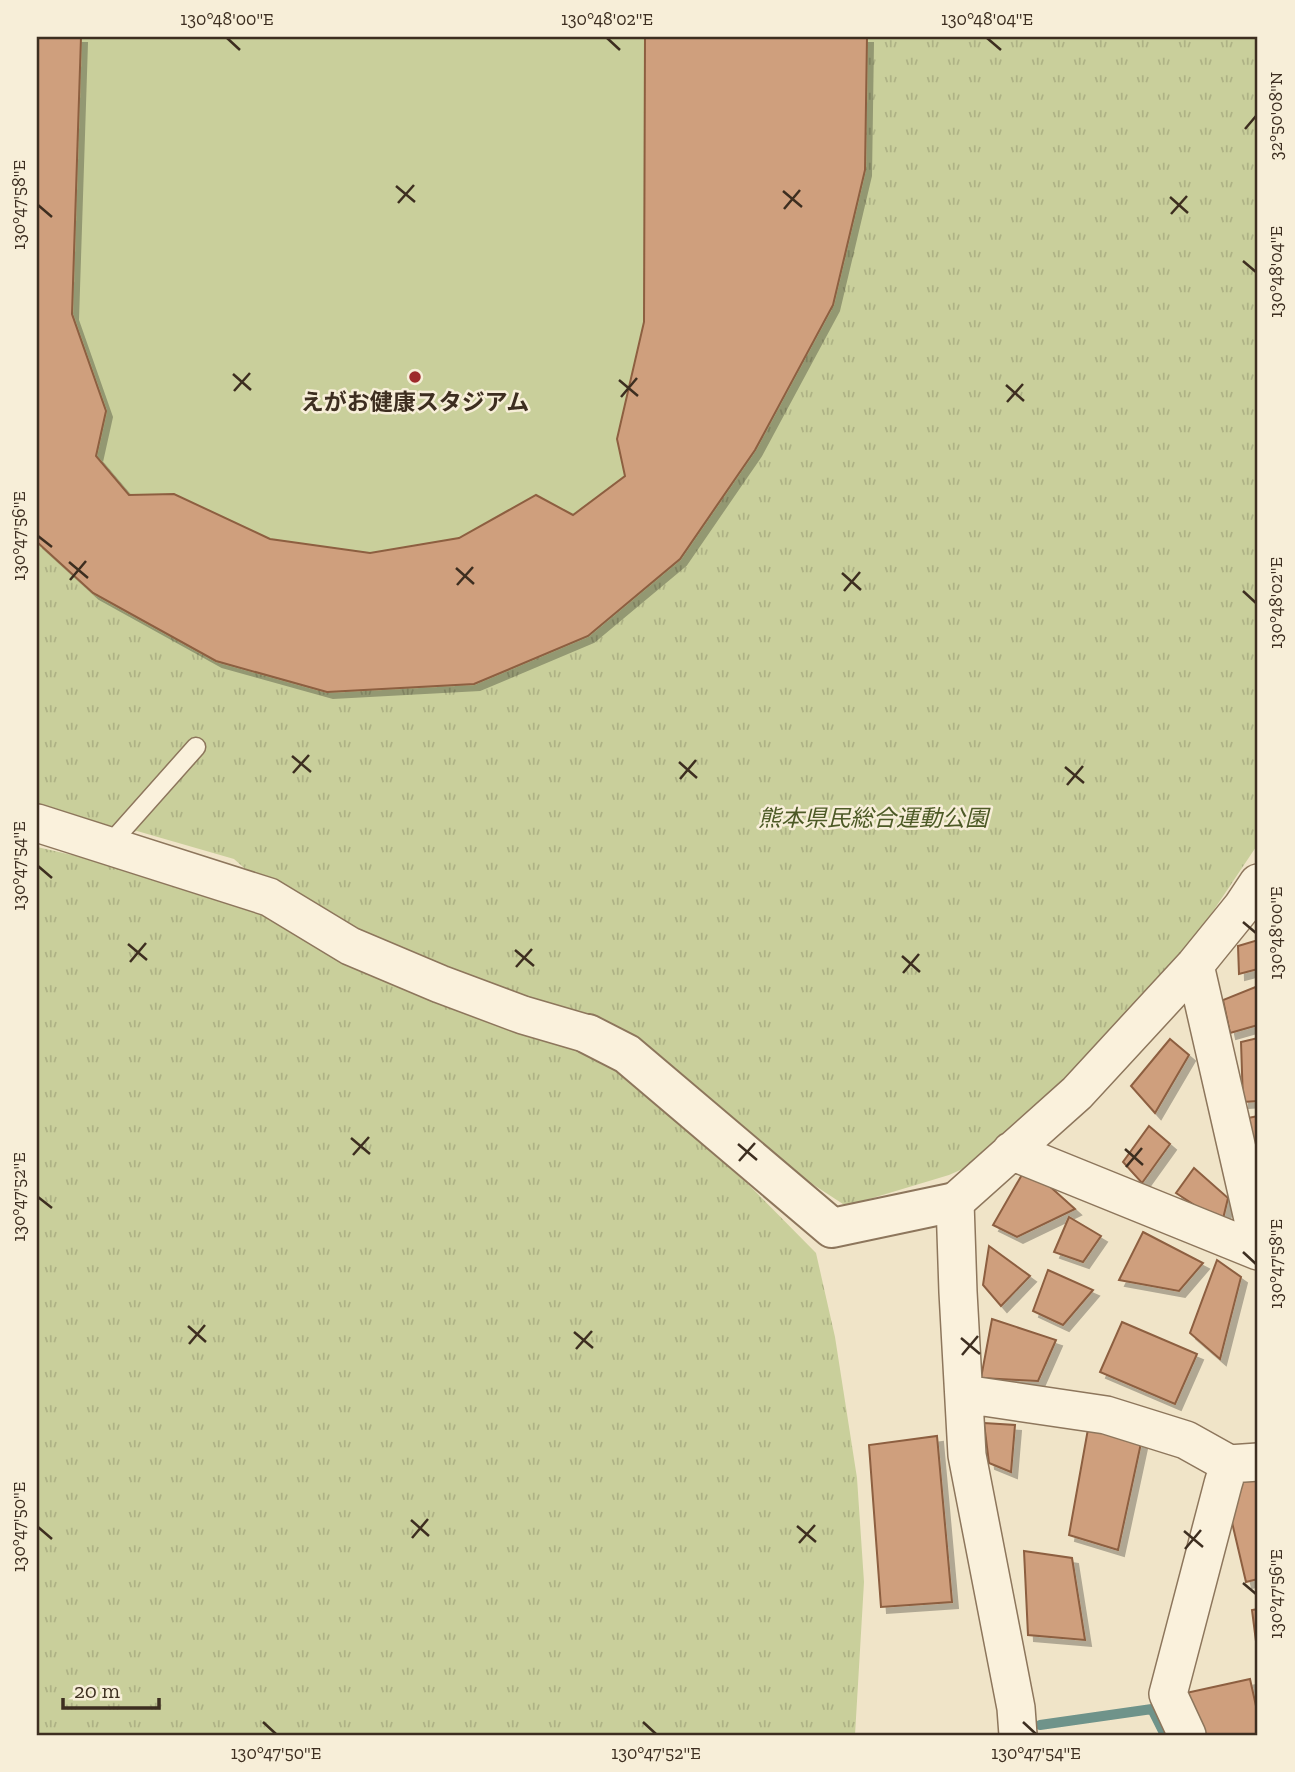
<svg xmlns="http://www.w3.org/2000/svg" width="1295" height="1772" viewBox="0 0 1295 1772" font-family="'Zilla Slab','Noto Sans JP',serif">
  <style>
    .park { fill: url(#park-tufts) }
    .garden { fill: #c9cf9b }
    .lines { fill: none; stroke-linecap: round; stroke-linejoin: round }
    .stream { stroke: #6f938a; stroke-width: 10 }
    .building { fill: #cf9f7d; stroke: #8d5f41; stroke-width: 2; filter: url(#shadow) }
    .service-casing { stroke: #8d765c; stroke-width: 21 }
    .minor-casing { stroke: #8d765c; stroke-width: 40 }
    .tertiary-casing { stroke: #8d765c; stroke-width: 42 }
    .service { stroke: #faf1dc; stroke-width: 18 }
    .minor { stroke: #faf1dc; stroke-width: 37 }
    .tertiary { stroke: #faf1dc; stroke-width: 38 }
    .ticks { fill: none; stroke: #3d2e20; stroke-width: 2.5 }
    .poi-dot { fill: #9e2a2b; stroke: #f7eed8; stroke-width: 2.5 }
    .labels { text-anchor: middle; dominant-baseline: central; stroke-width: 5; stroke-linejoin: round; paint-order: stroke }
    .poi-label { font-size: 23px; font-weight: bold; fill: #3d2e20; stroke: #f7eed8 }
    .park-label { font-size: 23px; font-style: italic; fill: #4d5a26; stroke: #f7eed8 }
    .neatline { fill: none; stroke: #3d2e20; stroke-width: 2.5 }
    .ticks-label { font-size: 18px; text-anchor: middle; fill: #3d2e20 }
  </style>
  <defs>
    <pattern id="park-tufts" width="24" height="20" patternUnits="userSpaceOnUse" patternTransform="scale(1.75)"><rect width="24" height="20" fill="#c9cf9b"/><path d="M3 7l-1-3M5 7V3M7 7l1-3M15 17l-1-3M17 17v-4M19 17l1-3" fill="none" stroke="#aeb285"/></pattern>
    <filter id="shadow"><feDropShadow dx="6" dy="6" stdDeviation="0" flood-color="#0004"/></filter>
  </defs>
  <rect width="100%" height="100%" fill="#f0e4c8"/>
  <path class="park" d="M867,37H1258V844L1183,956L1067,1082L985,1159L949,1175L846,1206L771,1157L633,1041L354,935L251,874L234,859L137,831L126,833L37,814V542L93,593L216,661L327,692L475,684L588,636L680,559L755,450L833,304L865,170Z
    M37,847L116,865L259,911L606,1058L751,1187L816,1253L835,1337L857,1478L864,1582L855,1735H37Z"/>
  <path class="garden" d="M37,37H867L865,170L833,305L755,450L680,559L588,636L474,684L327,692L216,661L93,593L37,542Z"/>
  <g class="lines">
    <path class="stream" d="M1040,1725L1152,1709L1165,1735"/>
  </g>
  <path class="building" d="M37,37H81L72,314L106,411L96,456L129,495L174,494L270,539L370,553L459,538L536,495L573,515L625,476L617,439L644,322L645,37H867L865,170L833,305L755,450L680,559L588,636L474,684L327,692L216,661L93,593L37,542Z
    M1258,940V969L1239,974L1238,946Z
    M1258,986V1025L1230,1033L1223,1000Z
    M1258,1038V1101L1243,1102L1241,1042Z
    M1170,1039L1189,1055L1155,1113L1131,1086Z
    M1258,1116V1159L1248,1118Z
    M1149,1126L1170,1144L1142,1183L1123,1162Z
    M1027,1166L1075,1209L1017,1237L993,1225Z
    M1194,1168L1228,1198L1222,1223L1176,1193Z
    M1069,1217L1101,1236L1083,1262L1054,1252Z
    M1143,1232L1203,1263L1179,1291L1119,1280Z
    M989,1246L1030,1276L1001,1306L983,1285Z
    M1217,1260L1241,1277L1220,1359L1190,1333Z
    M1048,1270L1093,1290L1063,1325L1033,1311Z
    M992,1319L1056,1340L1038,1381L981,1378Z
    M1122,1322L1197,1354L1175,1404L1100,1372Z
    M984,1423L1015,1425L1011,1472L989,1463Z
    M1088,1429L1141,1443L1118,1550L1069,1535Z
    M937,1436L952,1602L881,1607L869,1445Z
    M1258,1475V1579L1246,1582L1223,1484Z
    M1024,1551L1072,1558L1085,1640L1028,1635Z
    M1258,1609V1657L1252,1610Z
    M1250,1679L1258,1715V1735H1195L1186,1693Z"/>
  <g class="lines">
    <defs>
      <path id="service" d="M108,846L196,747"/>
      <path id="minor" d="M37,823L269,897L350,946L440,984L523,1015L588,1034
        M1195,965L1258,1241
        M1011,1151L1258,1251
        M964,1394L1106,1415L1186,1440L1229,1464
        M1018,1735L1016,1708L967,1455L958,1292L955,1202L1077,1093L1195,965L1242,907L1258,883
        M1187,1735L1168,1694L1223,1484L1229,1464L1258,1462"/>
      <path id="tertiary" d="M588,1034L627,1054L832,1228L955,1202"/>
    </defs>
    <use href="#service" class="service-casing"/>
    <use href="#minor" class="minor-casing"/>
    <use href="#tertiary" class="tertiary-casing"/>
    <use href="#service" class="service"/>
    <use href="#minor" class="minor"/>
    <use href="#tertiary" class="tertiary"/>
  </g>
  <path class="ticks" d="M227,38L240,50M607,38L620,50M987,38L1001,50M1245,129L1256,116M396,186L415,202M783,191L802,207M1170,197L1188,213M398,203L414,185M38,205L52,217M784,209L800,190M1171,214L1187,196M1243,261L1256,272M233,374L251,390M619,380L638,396M1006,385L1024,401M234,391L250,373M621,397L637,378M1007,402L1023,384M38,536L52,547M69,562L88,578M456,568L474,584M842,573L861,590M70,580L86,561M457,585L473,567M844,591L860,572M1243,591L1256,603M292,756L311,772M679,762L697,778M1065,767L1084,783M293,773L309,755M680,779L696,760M1067,785L1083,766M38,866L52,878M1243,922L1256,933M128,944L147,960M515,950L534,966M902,956L920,972M130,962L146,943M516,967L532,949M903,973L919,954M351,1138L370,1154M738,1144L757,1160M1125,1149L1143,1165M353,1155L369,1137M739,1161L755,1143M1126,1167L1142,1148M38,1197L52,1208M1243,1252L1256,1264M188,1326L206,1342M574,1332L593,1348M961,1338L980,1354M189,1344L205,1325M576,1349L592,1331M962,1355L978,1336M411,1520L429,1536M797,1526L816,1542M38,1527L52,1539M1184,1531L1203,1547M412,1538L428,1519M799,1543L815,1525M1185,1549L1201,1530M1243,1583L1256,1594M263,1722L276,1734M643,1722L656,1734M1023,1722L1036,1734"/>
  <circle class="poi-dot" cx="415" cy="377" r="7"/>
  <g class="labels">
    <g class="poi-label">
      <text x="415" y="402">えがお健康スタジアム</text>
    </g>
    <g class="park-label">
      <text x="873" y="818">熊本県民総合運動公園</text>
    </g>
  </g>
  <rect width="1295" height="1772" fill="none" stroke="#f7eed8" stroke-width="77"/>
  <path d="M63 1698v10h96v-10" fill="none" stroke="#3d2e20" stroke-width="3.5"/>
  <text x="74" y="1698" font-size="21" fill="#3d2e20" stroke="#f7eed8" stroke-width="5" paint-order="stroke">20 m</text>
  <rect x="38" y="38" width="1218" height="1696" class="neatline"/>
  <g class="ticks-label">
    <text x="227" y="25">130°48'00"E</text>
    <text x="607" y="25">130°48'02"E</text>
    <text x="987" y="25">130°48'04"E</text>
    <text transform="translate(1276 116) rotate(-90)" y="6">32°50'08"N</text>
    <text transform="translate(19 205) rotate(-90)" y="6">130°47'58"E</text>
    <text transform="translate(1276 272) rotate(-90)" y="6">130°48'04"E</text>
    <text transform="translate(19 536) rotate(-90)" y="6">130°47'56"E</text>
    <text transform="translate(1276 603) rotate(-90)" y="6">130°48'02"E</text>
    <text transform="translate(19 866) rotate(-90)" y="6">130°47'54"E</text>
    <text transform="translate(1276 933) rotate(-90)" y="6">130°48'00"E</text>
    <text transform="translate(19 1197) rotate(-90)" y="6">130°47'52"E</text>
    <text transform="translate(1276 1264) rotate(-90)" y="6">130°47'58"E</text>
    <text transform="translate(19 1527) rotate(-90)" y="6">130°47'50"E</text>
    <text transform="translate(1276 1594) rotate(-90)" y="6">130°47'56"E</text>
    <text x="276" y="1759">130°47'50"E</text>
    <text x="656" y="1759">130°47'52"E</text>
    <text x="1036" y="1759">130°47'54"E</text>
  </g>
</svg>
